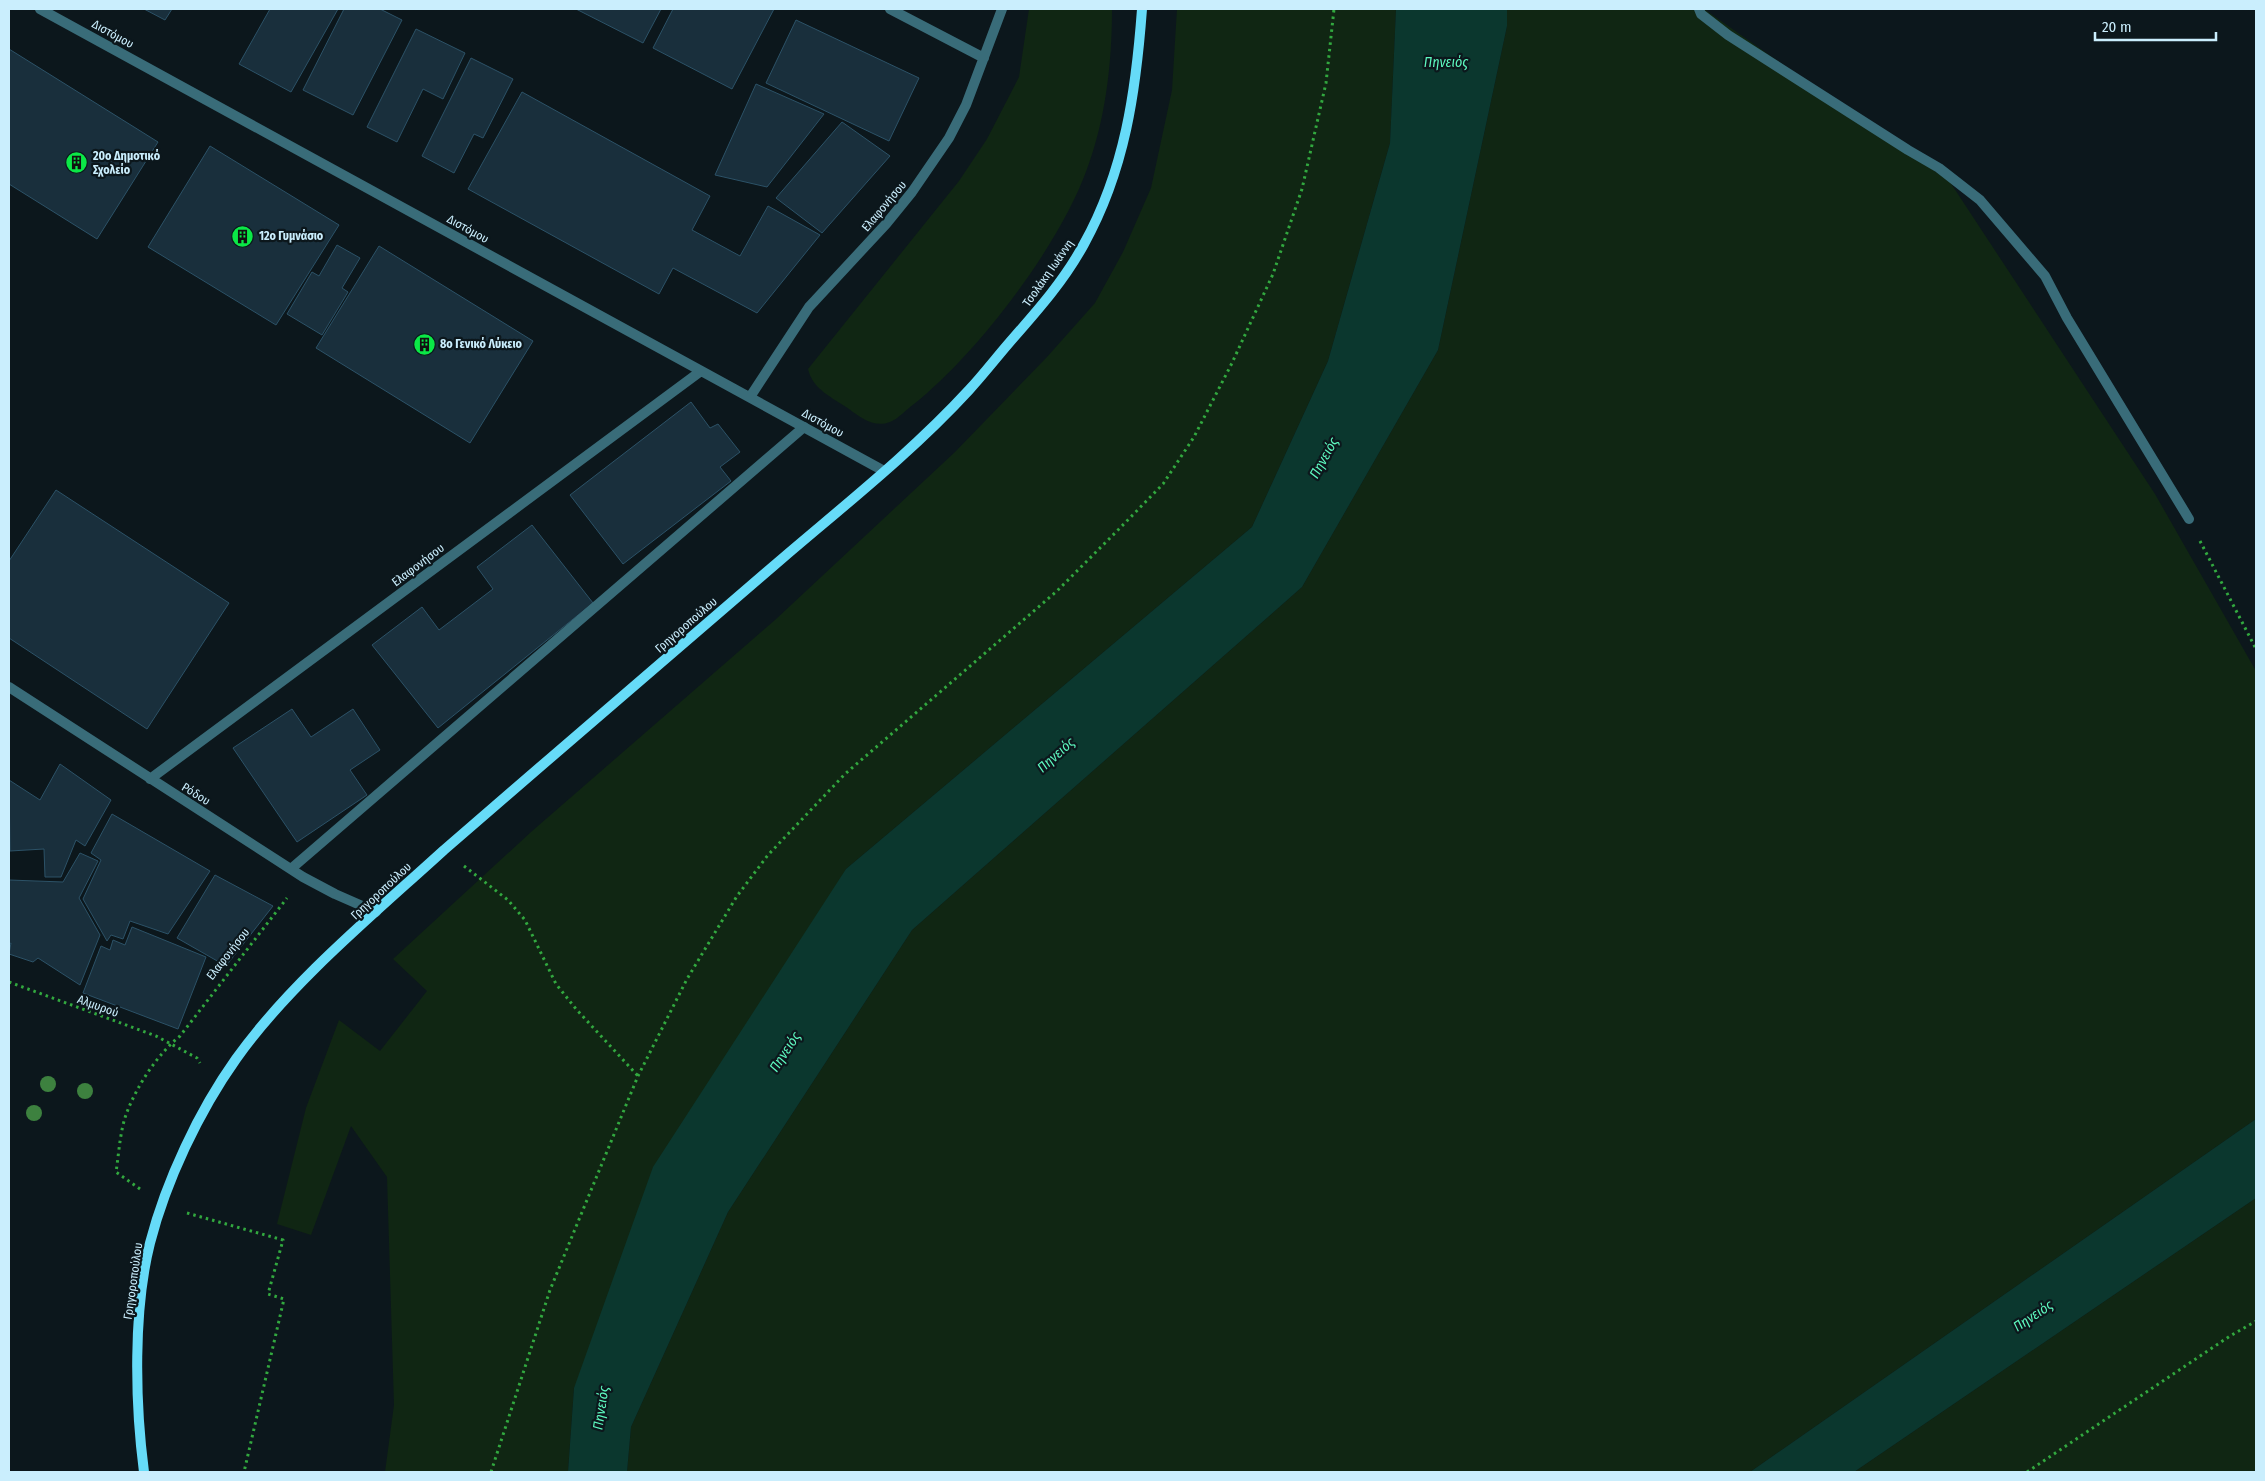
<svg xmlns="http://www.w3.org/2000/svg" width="2265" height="1481" viewBox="0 0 2265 1481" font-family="'Fira Sans Condensed',sans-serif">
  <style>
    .green { fill: #102613 }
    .water { fill: #0b372e }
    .building { fill: #192f3c; stroke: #2c5267 }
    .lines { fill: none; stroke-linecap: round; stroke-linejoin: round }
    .path { stroke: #32a83f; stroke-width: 3; stroke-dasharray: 2.5 4; stroke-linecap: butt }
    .lane { stroke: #396c79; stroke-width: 10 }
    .street { stroke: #396c79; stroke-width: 10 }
    .secondary { stroke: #66dbf8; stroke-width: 10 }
    .tree { fill: #3d813f }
    .labels { text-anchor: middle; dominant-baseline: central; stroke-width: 4.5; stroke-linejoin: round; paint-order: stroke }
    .street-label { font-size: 12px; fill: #caeefd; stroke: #0c171c }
    .poi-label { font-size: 12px; font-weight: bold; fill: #caeefd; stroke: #0c171c; text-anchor: start }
    .water-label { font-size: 14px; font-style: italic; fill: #5df8bf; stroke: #0c171c }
  </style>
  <rect width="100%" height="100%" fill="#0c171c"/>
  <path class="green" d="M1029,9H1112C1112,62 1106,118 1087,169C1060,245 978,353 914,404C907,409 898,419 890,422C874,428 861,418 849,409C832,397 813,390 808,369L959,181L987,139L1019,77Z
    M1177,9H1396L1390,143L1328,361L1252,527L846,869L574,1388L568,1472H385L394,1405L387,1177L351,1126L311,1235L277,1224L306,1108L339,1020L380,1051L427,991L393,959L531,832L775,620L955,452L1047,357L1095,303L1123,252L1151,188L1172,90Z
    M1507,9H1704L1950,182L2155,494L2256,671V1119L1750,1472H627L631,1427L728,1212L912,930L1302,587L1438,350L1507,26Z
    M2256,1198V1472H1854Z"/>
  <path class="water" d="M1396,9H1507V26L1438,350L1302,587L912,930L728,1212L631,1427L627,1472H568L574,1388L653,1167L846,869L1252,527L1328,361L1390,143Z
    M2256,1119V1198L1854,1472H1750Z"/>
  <path class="building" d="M144,9H172L165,20Z
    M270,9H338L291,92L239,64Z
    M344,9H380L402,20L353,115L303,90Z
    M576,9H661L643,43Z
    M673,9H774L732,89L653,48Z
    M796,20L919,78L889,141L766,83Z
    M416,29L465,53L443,99L423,89L397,142L367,127Z
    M9,49L158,142L97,239L9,184Z
    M471,58L513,79L483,138L474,134L454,173L422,156Z
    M756,84L824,114L767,187L715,175Z
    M522,92L710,196L692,230L740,256L768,206L820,235L757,313L673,268L659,294L468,189Z
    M842,122L890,156L822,233L776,198Z
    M210,146L339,225L276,325L148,247Z
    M337,245L360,258L342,288L348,292L322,335L287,314L312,272L319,276Z
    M379,246L533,341L470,443L316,348Z
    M691,402L710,428L718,424L740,452L720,467L731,481L623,564L570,495Z
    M56,490L229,603L147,729L9,638V561Z
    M532,525L593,603L438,728L372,645L422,607L439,630L493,589L477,567Z
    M292,709L311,737L353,709L380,750L350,770L367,795L297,842L233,748Z
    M60,764L111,800L85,846L76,840L61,877H45L44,849L10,851L9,780L40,800Z
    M112,814L210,871L168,934L130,921L123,939L111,935L107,941L83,899L101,860L91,853Z
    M80,853L98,861L79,898L100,935L80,985L38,958L33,962L9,954L11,943L9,944V880L63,882Z
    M215,875L273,906L226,966L177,938Z
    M132,927L206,957L178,1029L83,993L101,946L110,950L113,940L125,945Z"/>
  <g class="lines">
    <path class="path" d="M2200,541L2256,649
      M464,866L508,900L525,920L556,984L576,1009L638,1076
      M9,982L156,1036L197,1058L200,1063
      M140,1189L116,1172C119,1153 120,1130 127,1112C138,1084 157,1055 180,1036L287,898
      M187,1213L283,1240L268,1294L284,1299L244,1472
      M491,1472L550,1290L638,1076L687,979L737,896L768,855L845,774L1057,591L1119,529L1163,484L1194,437L1232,363L1273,274L1302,189L1326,83L1334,9
      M2027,1472L2230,1336L2256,1321"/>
    <path class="lane" d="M292,868L804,427"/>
    <path class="street" d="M40,9L884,471
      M890,9L984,58
      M1699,9L1701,14L1728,35L1908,150L1939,168L1980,200L2045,276L2067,318L2189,519
      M750,397L809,307L886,224L912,192L949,138L966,105L1002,9
      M9,687L303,877L335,894L376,912
      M150,779L701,371"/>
    <path class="secondary" d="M144,1472C135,1403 133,1310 150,1243C166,1181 199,1111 236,1059C290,983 375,913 444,850C557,752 670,655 784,557C846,504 913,451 969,390C983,375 996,358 1009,343C1037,311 1064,281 1084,244C1125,170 1136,91 1142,9"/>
  </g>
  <g class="tree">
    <circle cx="48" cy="1084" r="8"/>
    <circle cx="85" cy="1091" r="8"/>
    <circle cx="34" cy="1113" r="8"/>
  </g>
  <defs>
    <symbol id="building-disc" viewBox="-11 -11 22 22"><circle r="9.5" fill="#0be847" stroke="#0c171c"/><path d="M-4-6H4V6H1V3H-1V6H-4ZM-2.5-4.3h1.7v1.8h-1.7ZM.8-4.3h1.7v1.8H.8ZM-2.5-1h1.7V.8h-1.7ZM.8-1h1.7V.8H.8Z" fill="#111"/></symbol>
  </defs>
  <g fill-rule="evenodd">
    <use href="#building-disc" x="64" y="150" width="25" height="25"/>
    <use href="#building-disc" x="230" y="224" width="25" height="25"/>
    <use href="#building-disc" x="412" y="332" width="25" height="25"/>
  </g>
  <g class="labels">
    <g class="street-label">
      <text transform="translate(113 34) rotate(29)">Διστόμου</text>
      <text transform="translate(884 206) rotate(-50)">Ελαφονήσου</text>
      <text transform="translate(468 229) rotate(29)">Διστόμου</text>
      <text transform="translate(1048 273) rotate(-55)">Τσολάκη Ιωάννη</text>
      <text transform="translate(823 423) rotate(29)">Διστόμου</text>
      <text transform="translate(418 565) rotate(-37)">Ελαφονήσου</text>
      <text transform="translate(686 625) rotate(-41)">Γρηγοροπούλου</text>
      <text transform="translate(196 794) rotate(32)">Ρόδου</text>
      <text transform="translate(381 891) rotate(-43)">Γρηγοροπούλου</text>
      <text transform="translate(228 954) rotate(-52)">Ελαφονήσου</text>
      <text transform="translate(98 1006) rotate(20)">Αλμυρού</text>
      <text transform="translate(133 1281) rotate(-82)">Γρηγοροπούλου</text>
    </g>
    <g class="poi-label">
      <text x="93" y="156">20ο Δημοτικό<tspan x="93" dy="14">Σχολείο</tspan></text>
      <text x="259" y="236">12ο Γυμνάσιο</text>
      <text x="440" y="344">8ο Γενικό Λύκειο</text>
    </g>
    <g class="water-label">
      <text x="1446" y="62">Πηνειός</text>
      <text transform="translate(1324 458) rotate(-61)">Πηνειός</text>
      <text transform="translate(1056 755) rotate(-42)">Πηνειός</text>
      <text transform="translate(785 1052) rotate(-57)">Πηνειός</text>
      <text transform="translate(2033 1316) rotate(-34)">Πηνειός</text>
      <text transform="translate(601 1408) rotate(-82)">Πηνειός</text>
    </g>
  </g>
  <rect width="2265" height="1481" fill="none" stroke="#caeefd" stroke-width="20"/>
  <path d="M2095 32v8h121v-8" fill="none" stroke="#caeefd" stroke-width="2.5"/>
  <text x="2102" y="32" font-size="15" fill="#caeefd" stroke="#0c171c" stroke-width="4" paint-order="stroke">20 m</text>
</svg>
